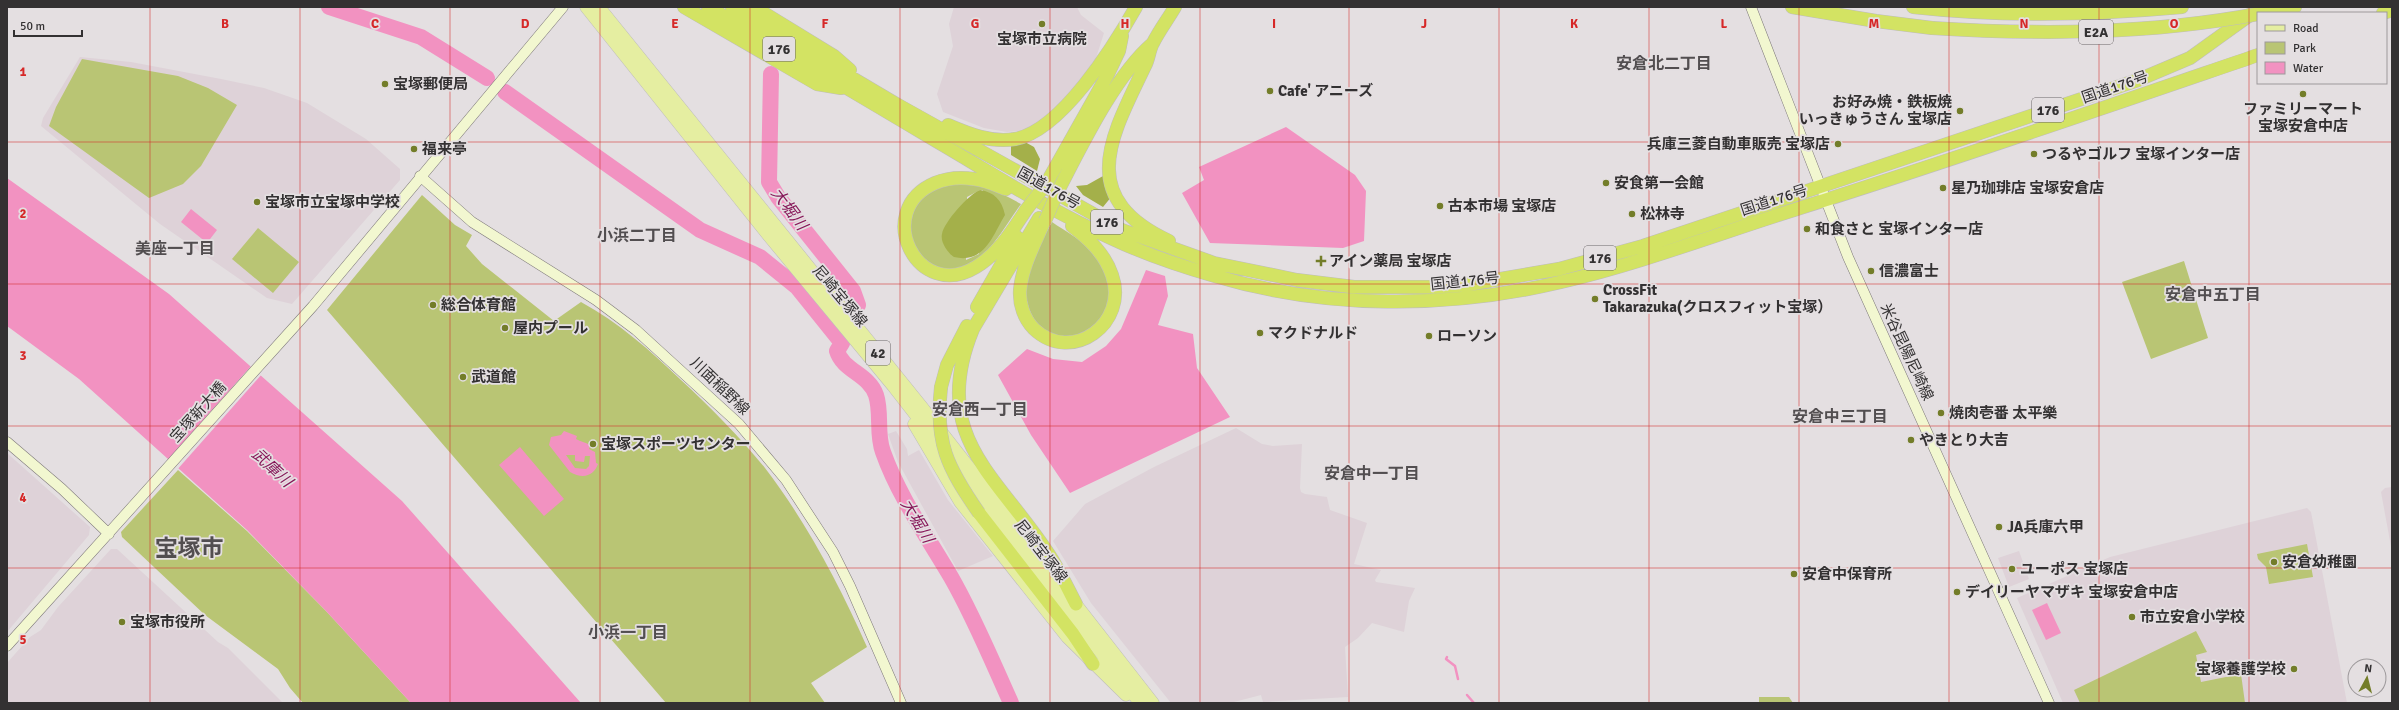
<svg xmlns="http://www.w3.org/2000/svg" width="2399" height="710" viewBox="0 0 2399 710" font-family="Signika,'Noto Sans JP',sans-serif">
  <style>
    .built { fill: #ded2d8 }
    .green { fill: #b9c574; fill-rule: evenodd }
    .forest { fill: #a4b04a }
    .water { fill: #f292c1; fill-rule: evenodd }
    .pier { fill: #e4dfe1 }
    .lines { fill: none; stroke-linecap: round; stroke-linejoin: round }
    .stream { stroke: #f292c1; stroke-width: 2.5 }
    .river { stroke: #f292c1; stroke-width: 16 }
    .secondary-casing { stroke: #7d787a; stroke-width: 11 }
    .primary-casing { stroke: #bebdbd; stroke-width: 13 }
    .highway-casing { stroke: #bebdbd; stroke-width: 14 }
    .secondary { stroke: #f2f7d0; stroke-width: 10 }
    .primary { stroke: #e5eea1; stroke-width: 12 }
    .highway { stroke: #d3e363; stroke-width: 13 }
    .highway-bridge-casing { stroke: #bebdbd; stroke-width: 14; stroke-linecap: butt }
    .highway-bridge { stroke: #d3e363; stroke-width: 13 }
    .grid { fill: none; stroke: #d62828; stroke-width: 1; stroke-opacity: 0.55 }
    .poi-dot { fill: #737d29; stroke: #e4dfe1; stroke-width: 1.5 }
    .labels { text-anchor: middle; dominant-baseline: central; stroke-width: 3.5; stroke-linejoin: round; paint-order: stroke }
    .shield { fill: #e4dfe1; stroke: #686566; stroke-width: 1 }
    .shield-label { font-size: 14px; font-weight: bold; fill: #333132 }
    .poi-label { font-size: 15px; font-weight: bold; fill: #333132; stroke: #e4dfe1; text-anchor: start }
    .street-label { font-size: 15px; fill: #333132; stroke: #e4dfe1 }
    .neighbourhood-label { font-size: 16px; font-weight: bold; fill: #524e50; stroke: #e4dfe1 }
    .water-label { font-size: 16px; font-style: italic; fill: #871759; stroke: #e4dfe1 }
    .town-label { font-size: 23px; font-weight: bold; fill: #524e50; stroke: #e4dfe1 }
    .grid-label { font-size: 13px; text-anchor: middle; font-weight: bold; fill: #d62828; stroke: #e4dfe1; stroke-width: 3.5; stroke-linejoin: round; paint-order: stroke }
  </style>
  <rect width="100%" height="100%" fill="#e4dfe1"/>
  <path class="built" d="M954,7H1077L1081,15L1104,33L1096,58L1064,101L1032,130L1007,132L984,128L943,112L937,94L953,46L949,24Z
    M80,57L131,62L221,79L264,88L307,103L366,139L400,169V180L292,304L267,298L160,224L41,126L43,118Z
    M1236,428L1262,444L1273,446L1302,444L1300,488L1301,492L1305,494L1327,497L1330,510L1367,523L1354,564L1381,570L1375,580L1376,582L1415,588L1409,601L1404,632L1372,623L1358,638L1345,647L1348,697L1263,702L1261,695L1230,703H1171L1091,603L1053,541L1085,504L1154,467Z
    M896,431L907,449L908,456L919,450L948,500L993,556L958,571L898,462L888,434Z
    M7,453L90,527L89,535L7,632Z
    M2392,487V552L2381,492L2385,488Z
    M2307,508L2311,512L2347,703H2063L2017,598L2110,557Z
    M111,549H117L218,642L228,648L283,703H7V663L30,637L41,630L58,607Z
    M2019,551L2029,579L2009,587L1998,558Z"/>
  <path class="green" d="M82,59L178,76L208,88L237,105L201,166L183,184L149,198L49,126L56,107Z
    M956,182C980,183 1000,192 1021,204C1007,223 994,247 976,262C939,292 889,239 918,201C927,189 943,186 956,182ZM980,190H983L979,254L966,260L967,197Z
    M422,195L455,225L472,235L466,246L482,264L554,321L581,302C618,322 651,351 681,380C711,408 739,436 765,468C807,523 839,584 867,647L811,683L825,703H666L327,310Z
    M1052,222C1065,231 1082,240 1094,253C1109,270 1117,301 1101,321C1096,328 1083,333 1076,338C1068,337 1059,337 1051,335C1045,333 1037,324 1034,319C1014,285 1036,252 1052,222Z
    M258,228L299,262L273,293L232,259Z
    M2184,261L2208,338L2151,359L2122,282Z
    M178,470L247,531L326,611L411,703H303L290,688L278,669L205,615L122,537L121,532Z
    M2307,544L2313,577L2269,584L2266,567L2258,559L2257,554Z
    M2196,631L2207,652L2196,655L2201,682L2241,674L2245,703H2080L2074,690Z
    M1759,697H1789L1793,703H1759Z"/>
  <path class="forest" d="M1025,142L1034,147L1040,159L1037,171L1011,155V145Z
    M1103,176L1112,196L1103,207L1083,195L1076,186L1087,185Z
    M980,190C994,192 1002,200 1005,215C992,237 984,264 954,257C948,253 940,242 942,234C944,222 969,194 980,190Z"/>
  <path class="water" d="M1286,127L1355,175L1366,191L1364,241L1343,248L1210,243L1182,193L1204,180L1199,167Z
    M7,178L169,294L402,501L581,703H411L326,611L247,530L79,379L7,326Z
    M191,209L217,230L207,243L181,222Z
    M1146,270L1165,276L1168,296L1158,325L1193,334L1197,368L1230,417L1070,493L1031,435L998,375L1027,349L1053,359L1082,362L1106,346L1121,329Z
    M564,431L577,436L576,439C581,442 585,442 590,445L589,449L595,452L596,463L598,464C594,475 584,480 570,472L549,445L551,437L561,435ZM566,455H575V461L584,462L585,456H590L589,466L586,469L575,468Z
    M520,447L564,499L544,516L499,465Z
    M2047,603L2061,633L2046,640L2032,610Z"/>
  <path class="pier" d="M252,365L262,374L176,471L166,462Z"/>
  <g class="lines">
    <path class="stream" d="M1447,657L1446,659L1455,666L1458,679
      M1467,695L1474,703"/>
    <path class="river" d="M329,7L421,37L487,78
      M771,74L769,182L778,197L853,291L858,305
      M505,92L700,230L760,257L797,287L842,343L837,351C843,371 869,374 876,395C882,413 876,434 883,452C899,497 927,536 951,577C974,617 992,661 1011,703"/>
    <defs>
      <path id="secondary" d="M1751,7L1848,257L2049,703
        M420,176L472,222L596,300L636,330L739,424L786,480L833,552L850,586L901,703
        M7,442L62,489L109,534
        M7,646L313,306L563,7"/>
      <path id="primary" d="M586,7L768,235L893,386L1140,703
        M599,7L922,407L1153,703
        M914,424L960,502L1067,637L1126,695"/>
      <path id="highway" d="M684,7L817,84L841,88
        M708,7C783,50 857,94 931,138C991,173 1050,211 1113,239C1145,254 1180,266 1215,276C1326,309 1448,309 1561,282C1642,263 1720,233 1800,208C1953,160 2106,107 2258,55
        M732,7L898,105L1122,230L1214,263L1297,280L1354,287H1435L1465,285L1559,269L1643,246L2138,80L2190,58L2261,7
        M754,7L834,56L850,70
        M1792,7L1876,21L1932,28
        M1913,7C2003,17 2093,15 2182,7
        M2264,13L2295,7
        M2383,13L2392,10
        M948,125C969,134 991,143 1015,139C1061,131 1114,46 1136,7
        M1046,184L1108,74L1119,51L1122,36
        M1006,189C996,185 985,180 974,179C961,177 947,178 935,183C872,210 917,303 976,267C998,254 1012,231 1026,210
        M1059,189C1082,145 1115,76 1152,44
        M1039,218L973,329C929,436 996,474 1048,553C1059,569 1067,587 1076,604
        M1043,224C1034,245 1022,267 1020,290C1019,304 1024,319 1034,329C1072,365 1129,323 1112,275C1105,254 1089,239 1072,226
        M1169,241C1075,197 1111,137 1145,66C1149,59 1149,50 1153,43C1159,31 1168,19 1175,7
        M977,307L1017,237
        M941,387L947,365L967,326
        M979,513L1073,634L1093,664"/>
    </defs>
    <use href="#secondary" class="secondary-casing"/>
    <use href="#primary" class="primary-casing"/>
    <use href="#highway" class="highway-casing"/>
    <use href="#secondary" class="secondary"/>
    <use href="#primary" class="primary"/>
    <use href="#highway" class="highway"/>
    <defs>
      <path id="highway-bridge" d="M1932,28C2042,35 2150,34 2258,14
        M1026,210L1046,184
        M1045,221L1059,189
        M941,387C935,443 947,467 979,513"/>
    </defs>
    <use href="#highway-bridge" class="highway-bridge-casing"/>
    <use href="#highway-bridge" class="highway-bridge"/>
  </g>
  <path class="grid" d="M150,7V703M300,7V703M450,7V703M600,7V703M750,7V703M900,7V703M1050,7V703M1200,7V703M1349,7V703M1499,7V703M1649,7V703M1799,7V703M1949,7V703M2099,7V703M2249,7V703M7,142H2392M7,284H2392M7,426H2392M7,568H2392"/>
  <g class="poi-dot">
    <circle cx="1042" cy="24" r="4"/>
    <circle cx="385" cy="84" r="4"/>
    <circle cx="1270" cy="91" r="4"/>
    <circle cx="2303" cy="94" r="4"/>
    <circle cx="1960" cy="111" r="4"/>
    <circle cx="1838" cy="144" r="4"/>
    <circle cx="414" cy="149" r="4"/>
    <circle cx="2034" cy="154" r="4"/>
    <circle cx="1606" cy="183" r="4"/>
    <circle cx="1943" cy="188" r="4"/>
    <circle cx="257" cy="202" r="4"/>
    <circle cx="1440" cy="206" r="4"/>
    <circle cx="1632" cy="214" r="4"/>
    <circle cx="1807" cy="229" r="4"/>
    <path d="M1319 255h4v4h4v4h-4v4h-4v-4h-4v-4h4z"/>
    <circle cx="1871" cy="271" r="4"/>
    <circle cx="1595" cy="299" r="4"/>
    <circle cx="433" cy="305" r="4"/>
    <circle cx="505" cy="328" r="4"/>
    <circle cx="1260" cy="333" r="4"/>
    <circle cx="1429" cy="336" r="4"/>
    <circle cx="463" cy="377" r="4"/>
    <circle cx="1941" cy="413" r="4"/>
    <circle cx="1911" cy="440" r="4"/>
    <circle cx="593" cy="444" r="4"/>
    <circle cx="1999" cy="527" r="4"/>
    <circle cx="2274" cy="562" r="4"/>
    <circle cx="2012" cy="569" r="4"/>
    <circle cx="1794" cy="574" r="4"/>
    <circle cx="1957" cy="592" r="4"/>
    <circle cx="2132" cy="617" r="4"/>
    <circle cx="122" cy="622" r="4"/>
    <circle cx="2294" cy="669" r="4"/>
  </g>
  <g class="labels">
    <g class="shield">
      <rect x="2079" y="20" width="34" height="24" rx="3"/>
      <rect x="763" y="37" width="32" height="24" rx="3"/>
      <rect x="2032" y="98" width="32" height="24" rx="3"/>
      <rect x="1091" y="210" width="32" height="24" rx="3"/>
      <rect x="1584" y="246" width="32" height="24" rx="3"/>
      <rect x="866" y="341" width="24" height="24" rx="3"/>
    </g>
    <g class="shield-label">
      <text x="2096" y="32">E2A</text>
      <text x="779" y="49">176</text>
      <text x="2048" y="110">176</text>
      <text x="1107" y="222">176</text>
      <text x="1600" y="258">176</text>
      <text x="878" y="353">42</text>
    </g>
    <g class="poi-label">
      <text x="1042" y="39" text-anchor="middle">宝塚市立病院</text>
      <text x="393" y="84">宝塚郵便局</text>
      <text x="1278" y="91">Cafe' アニーズ</text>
      <text x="1952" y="102" text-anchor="end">お好み焼・鉄板焼<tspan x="1952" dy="17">いっきゅうさん 宝塚店</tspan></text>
      <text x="2303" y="109" text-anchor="middle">ファミリーマート<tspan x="2303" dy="17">宝塚安倉中店</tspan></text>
      <text x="1830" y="144" text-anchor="end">兵庫三菱自動車販売 宝塚店</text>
      <text x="422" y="149">福来亭</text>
      <text x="2042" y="154">つるやゴルフ 宝塚インター店</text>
      <text x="1614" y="183">安食第一会館</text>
      <text x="1951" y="188">星乃珈琲店 宝塚安倉店</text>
      <text x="265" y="202">宝塚市立宝塚中学校</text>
      <text x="1448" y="206">古本市場 宝塚店</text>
      <text x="1640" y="214">松林寺</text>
      <text x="1815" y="229">和食さと 宝塚インター店</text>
      <text x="1329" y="261">アイン薬局 宝塚店</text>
      <text x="1879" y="271">信濃富士</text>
      <text x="1603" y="290">CrossFit<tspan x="1603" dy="17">Takarazuka(クロスフィット宝塚）</tspan></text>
      <text x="441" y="305">総合体育館</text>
      <text x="513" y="328">屋内プール</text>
      <text x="1268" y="333">マクドナルド</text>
      <text x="1437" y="336">ローソン</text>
      <text x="471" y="377">武道館</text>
      <text x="1949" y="413">焼肉壱番 太平樂</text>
      <text x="1919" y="440">やきとり大吉</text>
      <text x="601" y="444">宝塚スポーツセンター</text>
      <text x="2007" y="527">JA兵庫六甲</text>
      <text x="2282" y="562">安倉幼稚園</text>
      <text x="2020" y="569">ユーポス 宝塚店</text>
      <text x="1802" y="574">安倉中保育所</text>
      <text x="1965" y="592">デイリーヤマザキ 宝塚安倉中店</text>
      <text x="2140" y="617">市立安倉小学校</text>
      <text x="130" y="622">宝塚市役所</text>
      <text x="2286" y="669" text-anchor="end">宝塚養護学校</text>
    </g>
    <g class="street-label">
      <text transform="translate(2115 87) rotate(-19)">国道176号</text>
      <text transform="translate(1049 188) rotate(29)">国道176号</text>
      <text transform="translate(1774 200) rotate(-18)">国道176号</text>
      <text transform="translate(1465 281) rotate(-6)">国道176号</text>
      <text transform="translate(840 296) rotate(50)">尼崎宝塚線</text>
      <text transform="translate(1907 352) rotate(65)">米谷昆陽尼崎線</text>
      <text transform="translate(720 386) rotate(44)">川面稲野線</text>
      <text transform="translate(198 412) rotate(-48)">宝塚新大橋</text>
      <text transform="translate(1041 551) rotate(52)">尼崎宝塚線</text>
    </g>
    <g class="neighbourhood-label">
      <text x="1664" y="64">安倉北二丁目</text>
      <text x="637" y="236">小浜二丁目</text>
      <text x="175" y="249">美座一丁目</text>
      <text x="2213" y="295">安倉中五丁目</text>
      <text x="980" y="410">安倉西一丁目</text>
      <text x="1840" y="417">安倉中三丁目</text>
      <text x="1372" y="474">安倉中一丁目</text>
      <text x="628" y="633">小浜一丁目</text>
    </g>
    <g class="water-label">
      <text transform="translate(789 209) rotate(53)">大堀川</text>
      <text transform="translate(272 468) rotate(43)">武庫川</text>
      <text transform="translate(917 521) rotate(59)">大堀川</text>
    </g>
    <g class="town-label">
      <text x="189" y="548">宝塚市</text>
    </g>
  </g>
  <g class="grid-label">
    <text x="225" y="28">B</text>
    <text x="375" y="28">C</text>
    <text x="525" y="28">D</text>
    <text x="675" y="28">E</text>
    <text x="825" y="28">F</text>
    <text x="975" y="28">G</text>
    <text x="1125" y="28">H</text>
    <text x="1274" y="28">I</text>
    <text x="1424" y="28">J</text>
    <text x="1574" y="28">K</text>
    <text x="1724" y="28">L</text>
    <text x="1874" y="28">M</text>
    <text x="2024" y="28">N</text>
    <text x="2174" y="28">O</text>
    <text x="23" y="76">1</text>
    <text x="23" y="218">2</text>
    <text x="23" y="360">3</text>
    <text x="23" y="502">4</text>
    <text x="23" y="644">5</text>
  </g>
  <rect width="2399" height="710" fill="none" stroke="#333132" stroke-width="16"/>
  <rect x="2257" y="12" width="130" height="72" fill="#e4dfe1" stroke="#9d999b"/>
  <rect x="2265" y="25" width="20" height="6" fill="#e5eea1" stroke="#9d999b"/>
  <text x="2293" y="32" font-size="12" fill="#333132">Road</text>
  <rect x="2265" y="42" width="20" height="12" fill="#b9c574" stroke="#9d999b"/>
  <text x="2293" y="52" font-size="12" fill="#333132">Park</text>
  <rect x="2265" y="62" width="20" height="12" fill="#f292c1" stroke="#9d999b"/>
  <text x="2293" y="72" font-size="12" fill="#333132">Water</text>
  <g transform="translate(2367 678) rotate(7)"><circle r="19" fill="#e4dfe1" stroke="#9d999b"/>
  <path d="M0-3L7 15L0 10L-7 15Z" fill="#737d29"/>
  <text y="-6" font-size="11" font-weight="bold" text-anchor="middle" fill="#333132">N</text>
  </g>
  <path d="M14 30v6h68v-6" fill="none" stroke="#333132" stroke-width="2"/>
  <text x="20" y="30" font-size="12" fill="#333132" stroke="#e4dfe1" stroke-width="3" paint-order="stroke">50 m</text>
</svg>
